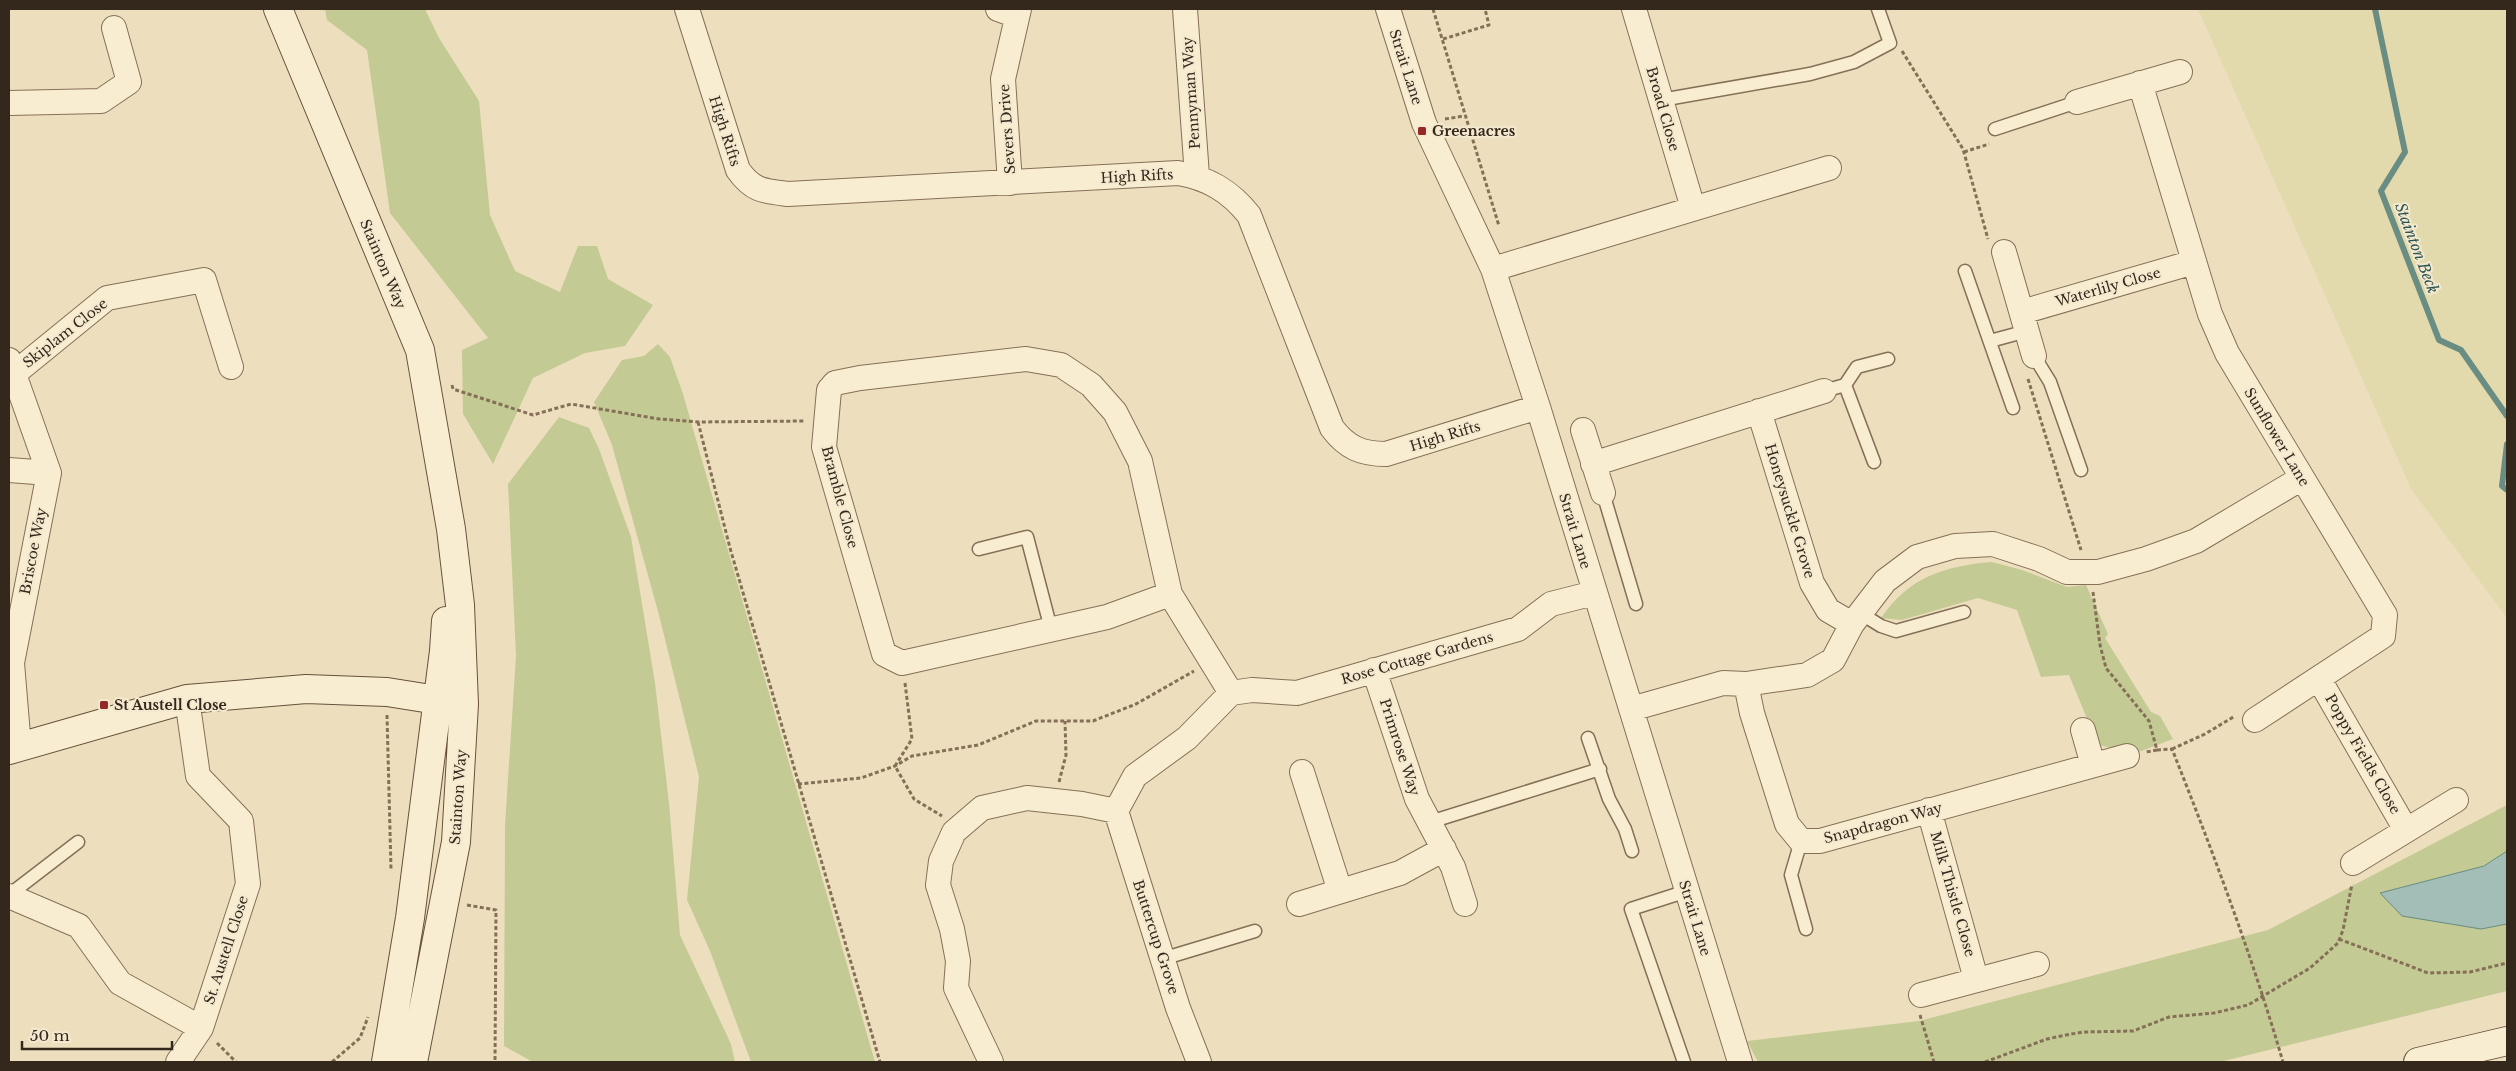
<svg xmlns="http://www.w3.org/2000/svg" width="2516" height="1071" viewBox="0 0 2516 1071" font-family="'Libre Baskerville',serif">
  <style>
    .farmland { fill: #e2daac }
    .green { fill: #c3ca93 }
    .water { fill: #a2beb6; stroke: #698c83 }
    .lines { fill: none; stroke-linecap: round; stroke-linejoin: round }
    .stream { stroke: #698c83; stroke-width: 6 }
    .lane-casing { stroke: #857057; stroke-width: 15 }
    .street-casing { stroke: #857057; stroke-width: 26 }
    .secondary-casing { stroke: #66513b; stroke-width: 30 }
    .path { stroke: #857057; stroke-width: 3; stroke-dasharray: 4 2.5; stroke-linecap: butt }
    .lane { stroke: #f8edd1; stroke-width: 12 }
    .street { stroke: #f8edd1; stroke-width: 24 }
    .secondary { stroke: #f8edd1; stroke-width: 28 }
    .poi-dot { fill: #932929; stroke: #f4e9ce; stroke-width: 2 }
    .labels { text-anchor: middle; dominant-baseline: central; stroke-width: 4; stroke-linejoin: round; paint-order: stroke }
    .street-label { font-size: 14px; fill: #34281c; stroke: #f4e9ce }
    .poi-label { font-size: 14px; font-weight: bold; fill: #34281c; stroke: #f4e9ce; text-anchor: start }
    .water-label { font-size: 15px; font-style: italic; fill: #2b5452; stroke: #f4e9ce }
  </style>
  <rect width="100%" height="100%" fill="#eddfbe"/>
  <path class="farmland" d="M2198,9H2507V618L2411,489Z"/>
  <path class="green" d="M325,9H425L439,38L479,101L490,215L515,271L560,292L578,246H597L608,279L653,305L625,346L585,353L533,378L493,464L463,414L462,350L488,338L390,213L367,50L327,20Z
    M658,344L670,357L683,394L875,1062H751L710,951L687,900L699,777L659,615L612,445L594,402L622,360L644,356Z
    M559,417L589,428L599,449L631,537L655,683L669,803L680,935L731,1044L735,1062H533L504,1046L505,825L516,656L508,484Z
    M1992,562L2022,570L2067,587L2086,585L2108,634L2105,638L2151,712L2160,716L2173,739L2136,753L2098,745L2069,675L2041,677L2017,610L1978,598L1902,620L1881,618C1909,577 1944,566 1992,562Z
    M2507,805V851L2484,866L2381,893L2481,929L2507,924V991L2220,1062H1758L1747,1041L1919,1021L2268,930Z"/>
  <path class="water" d="M2507,851V924L2481,929L2402,916L2380,893L2484,866Z"/>
  <g class="lines">
    <path class="stream" d="M2375,9L2405,152L2381,191L2439,340L2461,350L2507,416
      M2507,444L2502,486L2507,490"/>
    <defs>
      <path id="lane" d="M1661,100L1810,74L1854,62L1890,43L1878,9
        M1995,129L2077,102
        M1965,271L2013,408
        M1990,341L2027,331
        M2034,356L2050,382L2081,470
        M1845,385L1874,462
        M1824,391L1845,385L1857,367L1888,359
        M1603,493L1636,604
        M979,549L1027,537L1051,629
        M1860,613L1881,626L1896,631L1964,612
        M1588,738L1609,799L1625,829L1632,851
        M1430,822L1600,769
        M1801,841L1791,875L1806,929
        M9,895L78,842
        M1162,959L1255,931
        M1684,1062L1631,909L1687,891"/>
      <path id="street" d="M687,9L738,170C753,191 763,191 788,194L1178,173C1208,178 1230,191 1249,215L1332,428C1347,448 1362,454 1386,454L1538,407
        M998,9L1017,16
        M1185,9L1197,176
        M1388,9L1424,123L1493,269L1538,407L1740,1062
        M1634,9L1693,208
        M2140,83L2210,314L2227,353L2385,615L2383,636L2255,720
        M2077,102L2180,72
        M9,103L101,101L129,82L114,28
        M1010,183L1003,79L1019,9
        M2004,252L2034,356
        M1493,269L1829,168
        M2022,312L2194,262
        M9,360L49,473L12,663L19,747
        M15,373L107,298L204,280L231,367
        M1759,411L1812,583L1828,610L1852,624
        M1583,430L1603,493
        M1593,464L1824,391
        M9,470L49,473
        M1170,594L1107,617L902,663L884,654L824,447L829,390L835,383L860,378L1026,359L1061,365L1091,385L1115,412L1140,461L1170,594L1231,693
        M1374,670L1417,799L1453,867L1465,904
        M2319,679L2406,830
        M1746,684L1752,713L1787,824L1801,841H1820L2127,756
        M1231,693L1252,690L1297,693L1518,629L1551,604L1594,593
        M1631,709L1723,683L1746,684L1807,675L1833,660L1852,624L1885,581L1917,557L1955,546L1993,544L2039,559L2067,572H2098L2146,559L2196,541L2302,478
        M2083,730L2093,765
        M1302,772L1340,891
        M1929,810L1976,979
        M2353,863L2456,800
        M9,896L79,926L120,983L201,1028
        M1299,904L1400,873L1444,849
        M1921,995L2037,964
        M178,1062L201,1028L248,884L241,821L198,776L187,699
        M991,1062L956,988L958,961L952,929L938,885L941,861L954,832L982,808L1027,798L1082,804L1116,811
        M1199,1062L1178,1008L1116,811L1135,776L1187,738L1231,693"/>
      <path id="secondary" d="M278,9L420,350L451,529L460,605L464,704L456,842L413,1062
        M9,750L187,699L306,689L387,692L456,703
        M386,1062L410,918L444,651L446,621
        M2418,1062L2507,1041"/>
    </defs>
    <use href="#lane" class="lane-casing"/>
    <use href="#street" class="street-casing"/>
    <use href="#secondary" class="secondary-casing"/>
    <path class="path" d="M1433,9L1499,226
      M1443,39L1489,25L1485,9
      M1902,51L1963,149L1988,239
      M1445,119L1464,116
      M1964,152L1989,144
      M2028,379L2081,550
      M452,385L453,389L533,415L571,404L659,419L698,422L805,421
      M698,422L730,548L880,1062
      M2093,592L2100,645L2106,668L2149,721L2157,750L2146,752
      M905,683L912,739L895,766L914,799L942,816
      M387,715L391,869
      M2172,749L2205,734L2235,716
      M2157,750L2172,749C2213,852 2252,956 2283,1062
      M1059,782L1066,755L1065,721
      M798,784L861,778L895,766L912,756L978,745L1036,721H1093L1136,704L1194,671
      M467,905L496,910L495,1062
      M2339,939L2428,973L2470,972L2507,963
      M1920,1015L1934,1062
      M217,1043L236,1062
      M332,1062L360,1038L368,1017
      M1985,1062L2047,1039L2066,1035L2083,1032L2133,1031L2169,1017L2214,1013L2248,1005L2310,968L2338,943L2343,930L2352,884"/>
    <use href="#lane" class="lane"/>
    <use href="#street" class="street"/>
    <use href="#secondary" class="secondary"/>
  </g>
  <g class="poi-dot">
    <rect x="1417" y="126" width="10" height="10" rx="2.5"/>
    <rect x="99" y="700" width="10" height="10" rx="2.5"/>
  </g>
  <g class="labels">
    <g class="street-label">
      <text transform="translate(1406 67) rotate(72)">Strait Lane</text>
      <text transform="translate(1191 93) rotate(-94)">Pennyman Way</text>
      <text transform="translate(1663 109) rotate(74)">Broad Close</text>
      <text transform="translate(1007 129) rotate(-94)">Severs Drive</text>
      <text transform="translate(725 131) rotate(72)">High Rifts</text>
      <text transform="translate(1137 176) rotate(-3)">High Rifts</text>
      <text transform="translate(383 264) rotate(67)">Stainton Way</text>
      <text transform="translate(2108 287) rotate(-16)">Waterlily Close</text>
      <text transform="translate(65 333) rotate(-38)">Skiplam Close</text>
      <text transform="translate(1445 436) rotate(-17)">High Rifts</text>
      <text transform="translate(2277 437) rotate(59)">Sunflower Lane</text>
      <text transform="translate(840 497) rotate(75)">Bramble Close</text>
      <text transform="translate(1790 511) rotate(73)">Honeysuckle Grove</text>
      <text transform="translate(1575 531) rotate(73)">Strait Lane</text>
      <text transform="translate(33 551) rotate(-79)">Briscoe Way</text>
      <text transform="translate(1417 658) rotate(-16)">Rose Cottage Gardens</text>
      <text transform="translate(1400 747) rotate(72)">Primrose Way</text>
      <text transform="translate(2363 754) rotate(60)">Poppy Fields Close</text>
      <text transform="translate(458 797) rotate(-86)">Stainton Way</text>
      <text transform="translate(1883 823) rotate(-15)">Snapdragon Way</text>
      <text transform="translate(1953 894) rotate(74)">Milk Thistle Close</text>
      <text transform="translate(1695 918) rotate(73)">Strait Lane</text>
      <text transform="translate(1156 937) rotate(72)">Buttercup Grove</text>
      <text transform="translate(226 950) rotate(-72)">St. Austell Close</text>
    </g>
    <g class="poi-label">
      <text x="1432" y="131">Greenacres</text>
      <text x="114" y="705">St Austell Close</text>
    </g>
    <g class="water-label">
      <text transform="translate(2417 248) rotate(69)">Stainton Beck</text>
    </g>
  </g>
  <rect width="2516" height="1071" fill="none" stroke="#34281c" stroke-width="20"/>
  <path d="M22 1041v8h150v-8" fill="none" stroke="#34281c" stroke-width="2.5"/>
  <text x="30" y="1041" font-size="15" fill="#34281c" stroke="#f4e9ce" stroke-width="4" paint-order="stroke">50 m</text>
</svg>
